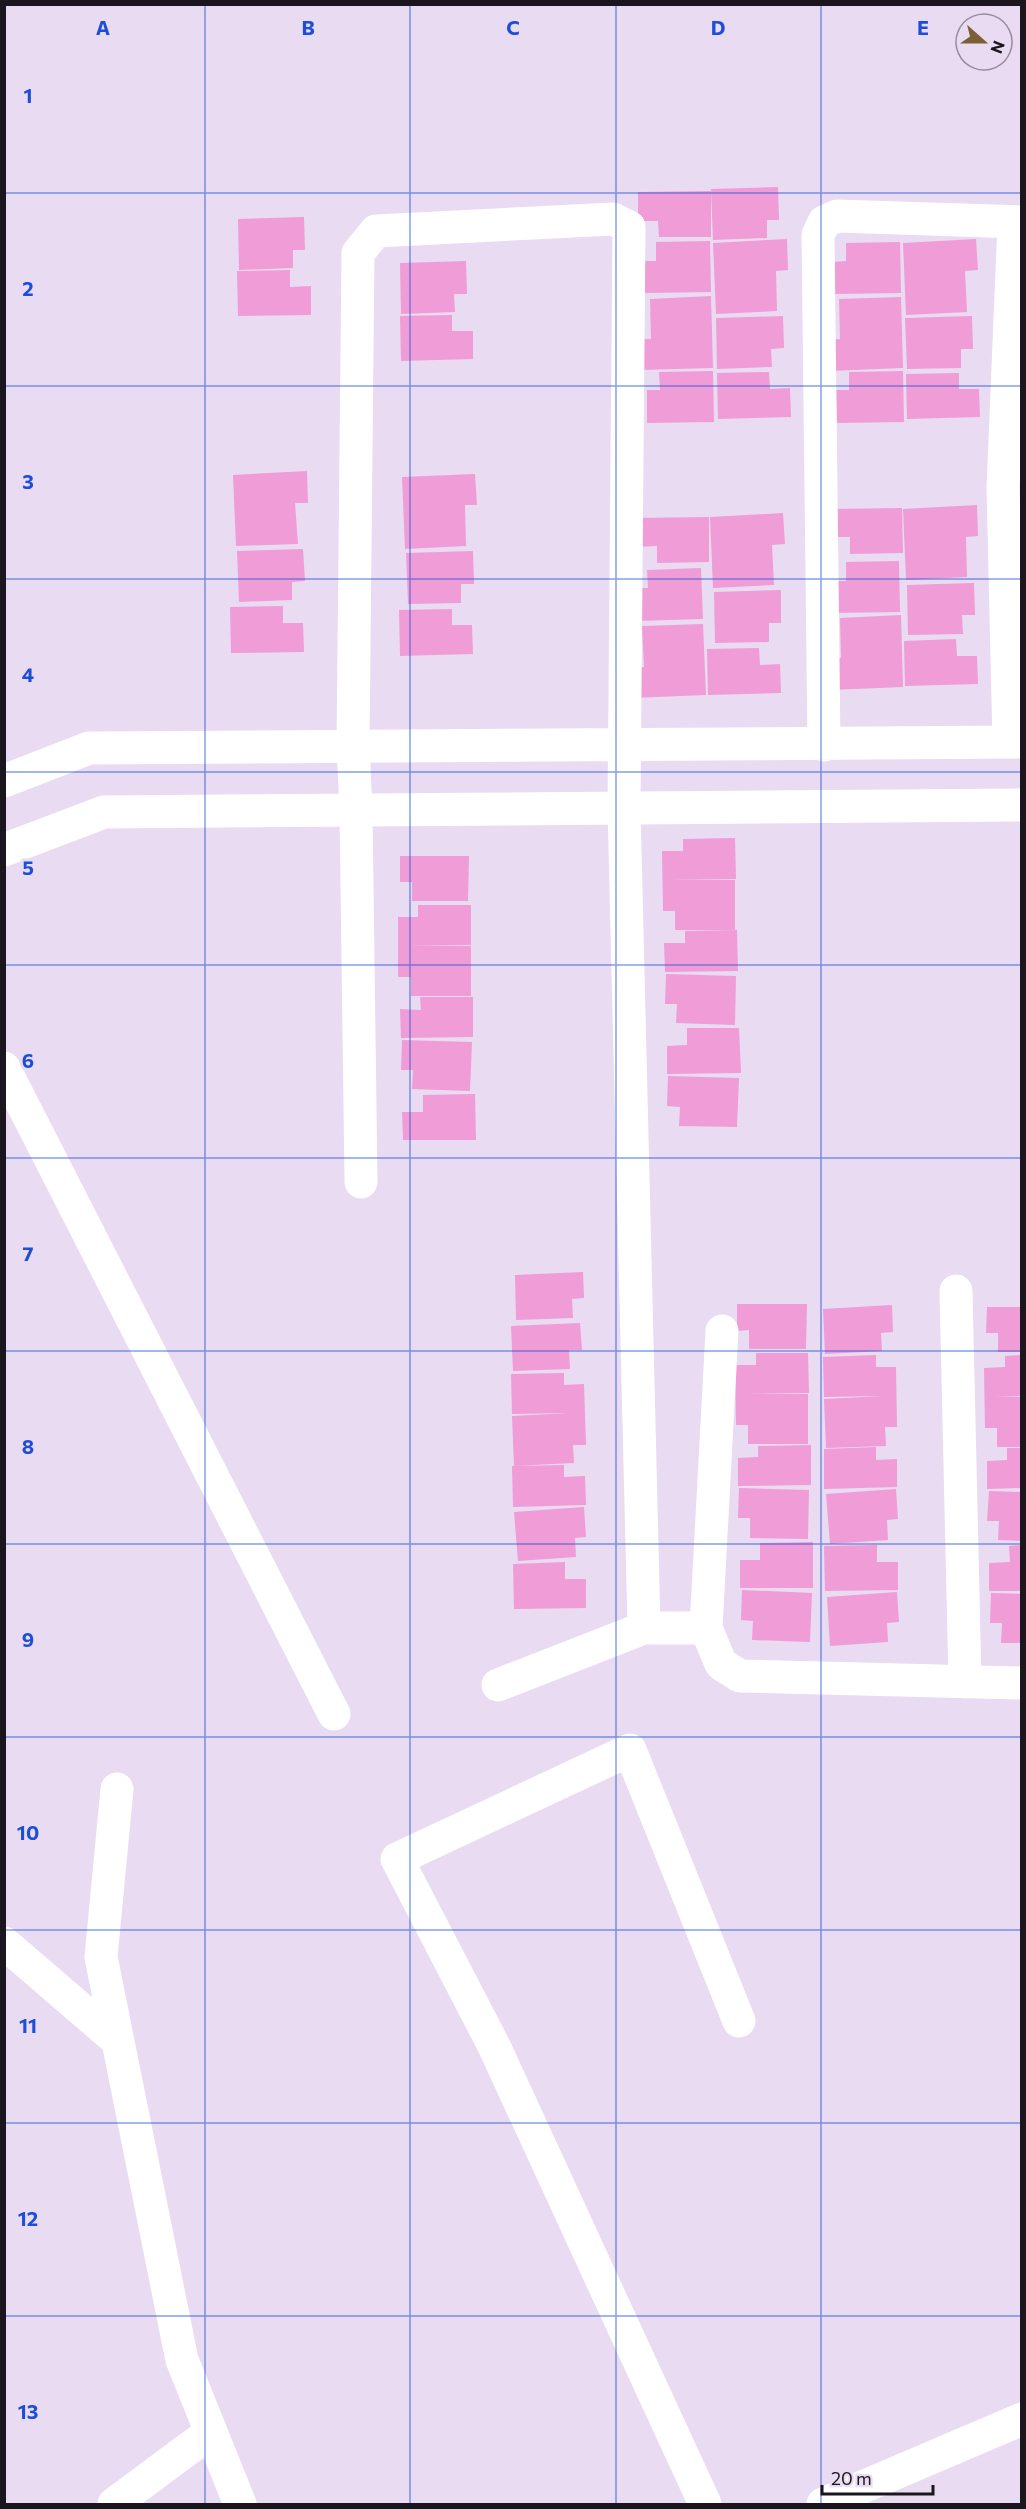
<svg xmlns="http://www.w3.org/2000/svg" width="1026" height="2509" viewBox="0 0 1026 2509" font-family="Commissioner,sans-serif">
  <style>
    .building { fill: #f09cd7 }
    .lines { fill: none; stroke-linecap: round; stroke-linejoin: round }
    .minor { stroke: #fff; stroke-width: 33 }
    .tertiary { stroke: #fff; stroke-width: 33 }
    .grid { fill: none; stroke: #1d4ed8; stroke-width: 1.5; stroke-opacity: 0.55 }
    .grid-label { font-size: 20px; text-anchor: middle; font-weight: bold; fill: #1d4ed8; stroke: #e9dbf2; stroke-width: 6; stroke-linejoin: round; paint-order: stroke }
  </style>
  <rect width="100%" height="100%" fill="#e9dbf2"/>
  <path class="building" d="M778,187L779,220H767V238L713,240L711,189Z
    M711,191V237H659L658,221H638V192Z
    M304,217L305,250H293V268L239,270L238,219Z
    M787,239L788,270L776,271L777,311L716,314L713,243Z
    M976,239L978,270L965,271L967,312L906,315L903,243Z
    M710,241L711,292L645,293L644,261H656V242Z
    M900,242L901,293L834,294L833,262L846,261V243Z
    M466,261L467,294H454L455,312L401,314L400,263Z
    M290,270V287L311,286V315L238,316L237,271Z
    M711,296L713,368L640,370L639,339H651L650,299Z
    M901,297L903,368L829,371L828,340L840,339L839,299Z
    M452,315V331H473V359L401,361L400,316Z
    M783,316L784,348L771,349L772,367L717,369L716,318Z
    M972,316L973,349H961V368L907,369L905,318Z
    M713,371L714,422L647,423V390H660L659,372Z
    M903,371L904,422L837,423L836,390H849V372Z
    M769,372L770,389L790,388L791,417L718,419L717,373Z
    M959,373V389H979L980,417L907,419L906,374Z
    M307,471L308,503H295L298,544L236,546L233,475Z
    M475,474L477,505H465L466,546L405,549L402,477Z
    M977,505L978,536L966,537L967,577L906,580L903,509Z
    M902,508L903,553L850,554V537H830V509Z
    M783,513L785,544L772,545L774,585L713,588L710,517Z
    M709,517V562L657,563V546L636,547V518Z
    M303,549L305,581L292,582V600L239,602L237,551Z
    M473,551L474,584H461V603L408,604L406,553Z
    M899,561L900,612L834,613L833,581H846V562Z
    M701,568L703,619L636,621L635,588H648L647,570Z
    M974,583L975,615H962L963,634L908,635L907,585Z
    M781,590V623H769V642L715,643L714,592Z
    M283,606V623H303L304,652L231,653L230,607Z
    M452,609V625H472L473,654L400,656L399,610Z
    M901,615L903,687L830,690L829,659L841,658L840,618Z
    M703,624L706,695L632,698L631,667H644L642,626Z
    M956,639L957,656H977L978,684L905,686L904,641Z
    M759,648L760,665L780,664L781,693L708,695L707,649Z
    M735,838L736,879H671L735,880V930H675V911H663L662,851H683V839Z
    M400,856H469L468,901H412V882H400Z
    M418,905H471V945H407L471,946V996H411V977H398V917H418Z
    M737,930L738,971L665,972L664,943H685V931Z
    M666,974L736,976L735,1025L676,1023L677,1004H665Z
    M420,997H473V1037L401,1038L400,1009L421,1010Z
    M687,1028H739L741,1073L667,1074V1046L687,1045Z
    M402,1040L472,1042L470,1091L412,1089L413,1070H401Z
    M668,1076L739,1078L737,1127L679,1126L680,1107L667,1106Z
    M475,1094L476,1140H403L402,1112H423V1095Z
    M583,1272L584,1298L572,1299L573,1318L516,1320L515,1275Z
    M737,1304H807L806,1349H749V1330L737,1331Z
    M892,1305L893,1332L881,1333L882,1351L825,1354L823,1309Z
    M987,1307H1022V1352H998V1333H986Z
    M580,1323L582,1350H569L570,1369L513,1371L511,1326Z
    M756,1353H808L809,1393H744L808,1394V1444H748V1425H736L735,1365H756Z
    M876,1355V1367H896L897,1427H885L886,1446L826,1448L824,1399L884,1396L824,1397L823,1357Z
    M1022,1355V1396H994L1022,1397V1447H997V1428H985L984,1368L1005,1367V1356Z
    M564,1373V1385L584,1384L586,1445H573L574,1463L514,1466L512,1416L569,1413L512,1414L511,1374Z
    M811,1445V1485L738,1486V1458L758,1457V1446Z
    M876,1447V1460L897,1459V1487L824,1489V1449Z
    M1007,1448H1022V1488L987,1489V1461L1007,1460Z
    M564,1465V1477L585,1476L586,1505L513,1507L512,1466Z
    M739,1488L809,1490L808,1539L750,1538V1518H738Z
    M896,1489L898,1519L887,1520L888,1540L830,1544L826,1494Z
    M989,1491L1022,1492V1541L998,1540L999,1521H987Z
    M584,1507L586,1537L575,1538L576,1557L518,1561L514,1512Z
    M813,1542V1588H740V1560H760V1543Z
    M877,1545V1562H898V1590L825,1591L824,1546Z
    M1022,1545V1591H989V1563L1010,1562L1009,1546Z
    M565,1562V1579H586V1608L514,1609L513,1564Z
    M742,1590L812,1593L810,1642L752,1640L753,1621L741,1620Z
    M897,1592L899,1622L887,1623L888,1642L830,1646L827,1597Z
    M991,1593L1022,1594V1643H1001L1002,1623H990Z"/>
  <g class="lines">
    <path class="minor" d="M1009,742L1003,488L1014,223
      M824,745L818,235L824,222L837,216L1022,222
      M4,781L89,748L1022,742
      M4,850L104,812L1022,805
      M4,1068L334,1714
      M361,1182L356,810L353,746L358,253L376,231L613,219L629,227L624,808L644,1628
      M956,1291L965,1682
      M706,1628L722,1331
      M498,1685L644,1628H706L721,1664L740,1676L1022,1683
      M117,1789L101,1957L182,2360L240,2504
      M4,1943L118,2041
      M114,2504L211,2432
      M705,2504L494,2046L397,1859L630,1750L739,2021"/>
    <path class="tertiary" d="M823,2504L1022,2419"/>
  </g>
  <path class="grid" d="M205,4V2504M410,4V2504M616,4V2504M821,4V2504M4,193H1022M4,386H1022M4,579H1022M4,772H1022M4,965H1022M4,1158H1022M4,1351H1022M4,1544H1022M4,1737H1022M4,1930H1022M4,2123H1022M4,2316H1022"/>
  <g class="grid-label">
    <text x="103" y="35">A</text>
    <text x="308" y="35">B</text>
    <text x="513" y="35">C</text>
    <text x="718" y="35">D</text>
    <text x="923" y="35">E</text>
    <text x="28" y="103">1</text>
    <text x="28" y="296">2</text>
    <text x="28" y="489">3</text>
    <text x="28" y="682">4</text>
    <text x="28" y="875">5</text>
    <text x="28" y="1068">6</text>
    <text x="28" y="1261">7</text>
    <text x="28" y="1454">8</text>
    <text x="28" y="1647">9</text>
    <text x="28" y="1840">10</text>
    <text x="28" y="2033">11</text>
    <text x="28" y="2226">12</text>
    <text x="28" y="2419">13</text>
  </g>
  <rect width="1026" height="2509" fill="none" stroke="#1b161e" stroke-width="12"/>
  <g transform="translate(984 42) rotate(111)"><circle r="28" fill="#e9dbf2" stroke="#978c9d" stroke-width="1.5"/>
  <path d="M0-4.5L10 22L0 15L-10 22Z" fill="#7a6032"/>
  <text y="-9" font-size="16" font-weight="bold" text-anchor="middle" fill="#1b161e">N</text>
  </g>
  <path d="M822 2485v9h111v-9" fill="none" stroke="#1b161e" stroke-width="3"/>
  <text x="831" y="2485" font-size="18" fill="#1b161e" stroke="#e9dbf2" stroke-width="4.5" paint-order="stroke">20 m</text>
</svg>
